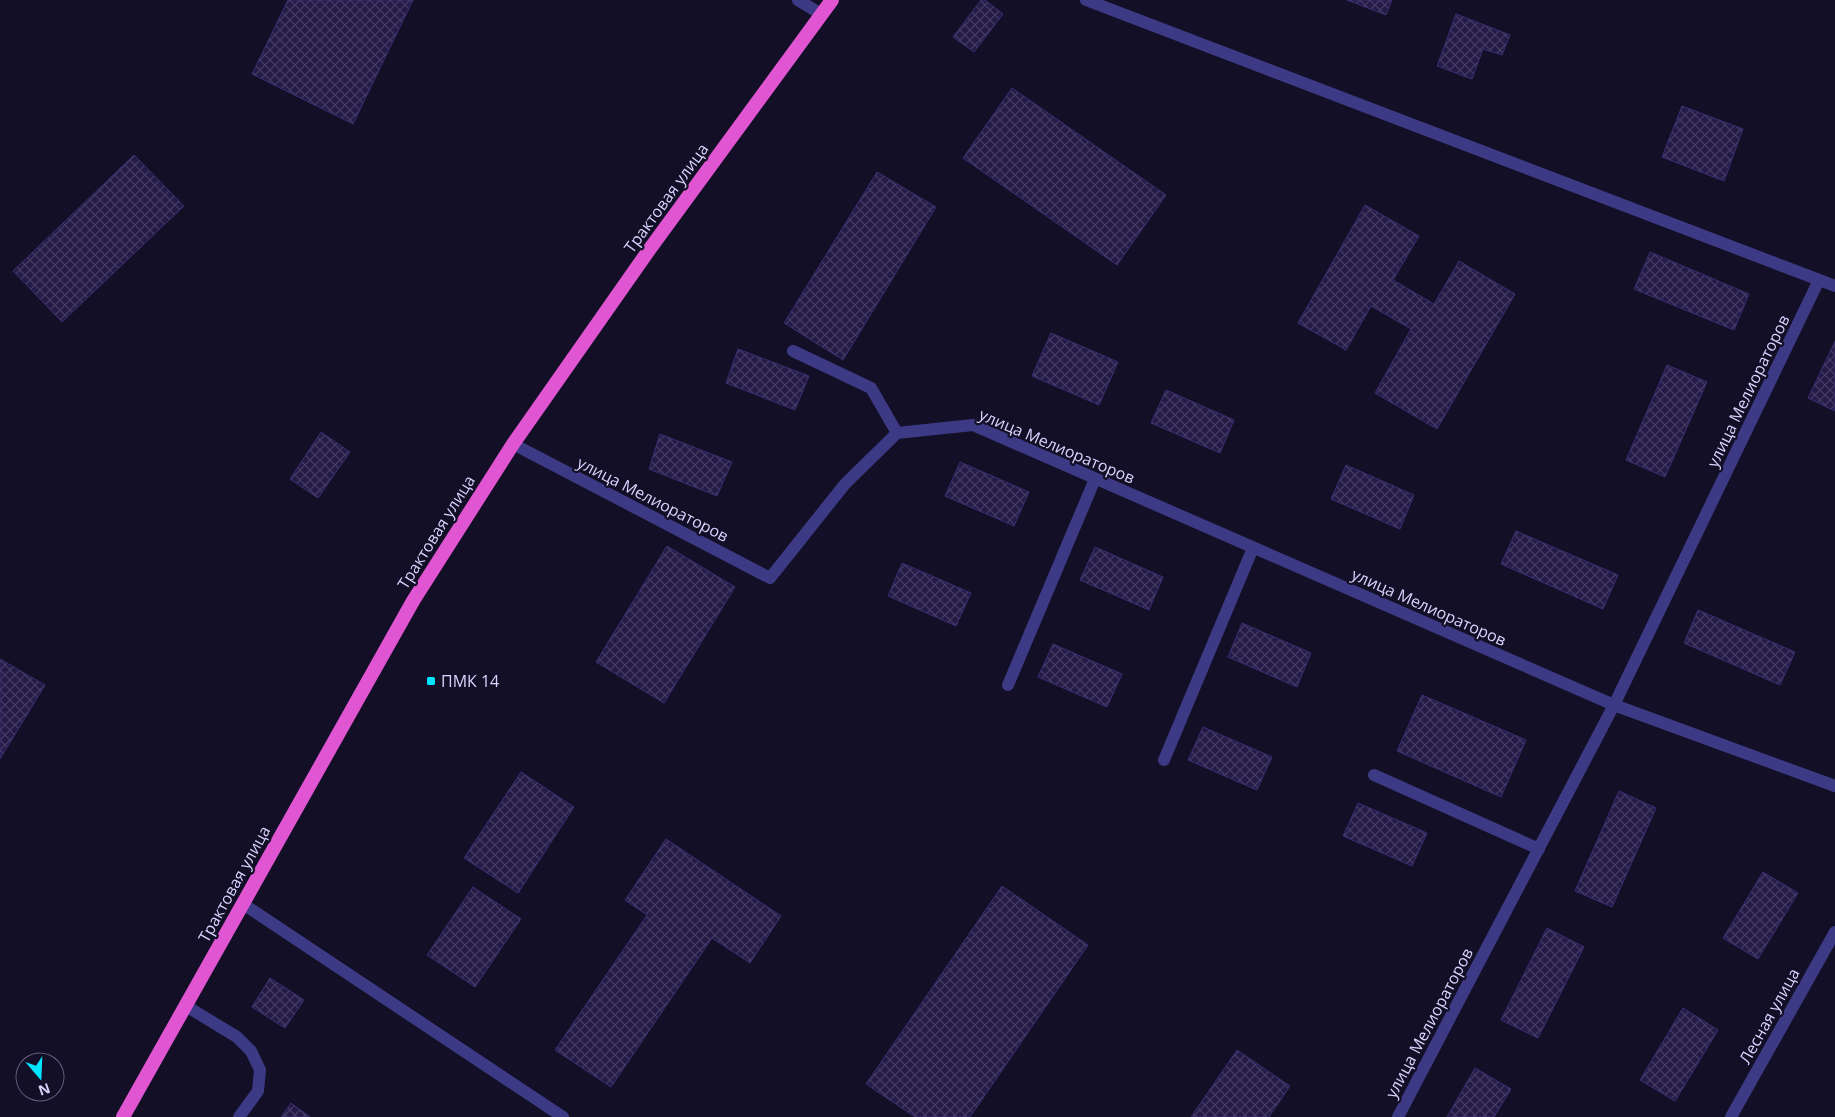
<svg xmlns="http://www.w3.org/2000/svg" width="1835" height="1117" viewBox="0 0 1835 1117" font-family="'Open Sans',sans-serif">
  <style>
    .building { fill: url(#building-cross-hatch); stroke: #3b2d73 }
    .lines { fill: none; stroke-linecap: round; stroke-linejoin: round }
    .service { stroke: #3d3a85; stroke-width: 12 }
    .minor { stroke: #3d3a85; stroke-width: 12 }
    .trunk { stroke: #e055d1; stroke-width: 14 }
    .poi-dot { fill: #00e5ff; stroke: #130f26; stroke-width: 2 }
    .labels { text-anchor: middle; dominant-baseline: central; stroke-width: 4.5; stroke-linejoin: round; paint-order: stroke }
    .street-label { font-size: 16px; fill: #d9d4ff; stroke: #130f26 }
    .poi-label { font-size: 16px; fill: #d9d4ff; stroke: #130f26; text-anchor: start }
  </style>
  <defs>
    <pattern id="building-cross-hatch" width="8" height="8" patternUnits="userSpaceOnUse" patternTransform="scale(1.25)"><rect width="8" height="8" fill="#241b47"/><path d="M0 0l8 8M0 8l8-8" fill="none" stroke="#433b63"/></pattern>
  </defs>
  <rect width="100%" height="100%" fill="#130f26"/>
  <path class="building" d="M288,0H413L353,124L252,74Z
    M981,0H985L1003,14L974,52L953,37Z
    M1347,0H1392L1386,15Z
    M1456,14L1510,35L1502,55L1483,49L1472,79L1437,66Z
    M1012,88L1166,195L1117,265L963,158Z
    M1682,106L1743,129L1724,181L1662,157Z
    M134,155L184,206L62,322L13,271Z
    M877,172L936,207L843,360L784,323Z
    M1365,205L1419,236L1393,280L1434,304L1459,261L1515,294L1437,429L1375,393L1411,329L1371,306L1346,350L1298,323Z
    M1650,252L1749,294L1734,330L1634,289Z
    M1051,333L1118,362L1099,405L1032,376Z
    M1835,341V411L1808,398Z
    M738,349L809,376L795,410L726,383Z
    M1667,365L1707,382L1665,477L1626,460Z
    M1166,390L1234,420L1220,453L1151,423Z
    M321,432L350,452L318,498L290,479Z
    M660,434L732,462L717,496L649,469Z
    M960,462L1029,492L1014,526L945,496Z
    M1346,465L1414,495L1400,529L1331,499Z
    M1516,531L1618,575L1603,609L1501,564Z
    M667,546L735,587L664,703L596,662Z
    M1095,547L1163,577L1149,610L1080,580Z
    M902,563L971,593L956,626L888,596Z
    M1698,610L1795,652L1780,685L1684,643Z
    M1242,623L1311,653L1297,687L1228,657Z
    M1053,644L1122,674L1107,707L1038,677Z
    M0,659L45,685L0,759Z
    M1422,695L1526,740L1501,797L1397,751Z
    M1203,727L1272,757L1257,790L1188,760Z
    M521,772L574,807L518,893L464,858Z
    M1619,791L1656,808L1612,907L1575,891Z
    M1358,803L1427,833L1412,866L1343,836Z
    M666,839L781,916L750,963L712,938L611,1087L555,1050L647,915L625,900Z
    M1763,872L1798,893L1758,959L1723,938Z
    M1002,886L1088,945L970,1117H915L866,1084Z
    M473,887L521,919L475,987L427,955Z
    M1547,928L1584,947L1538,1038L1501,1020Z
    M270,978L304,1000L285,1028L252,1007Z
    M1683,1008L1718,1030L1675,1101L1640,1080Z
    M1237,1050L1290,1086L1269,1117H1191Z
    M1475,1068L1511,1089L1494,1117H1447Z
    M291,1103L310,1117H281Z"/>
  <g class="lines">
    <path class="service" d="M798,0L821,14
      M793,351L871,388L897,433
      M1008,685L1095,479
      M1164,760L1253,548
      M1374,775L1539,849
      M243,904L563,1117
      M186,1006L237,1037L251,1051L260,1070L258,1091L239,1117"/>
    <path class="minor" d="M1086,0L1835,286
      M513,444L770,578L845,484L897,433L973,425L1614,705L1835,786
      M1398,1117L1614,705L1819,280
      M1731,1117L1835,932"/>
    <path class="trunk" d="M123,1117L413,601L513,444L649,250L832,0"/>
  </g>
  <rect class="poi-dot" x="426" y="676" width="10" height="10" rx="2.5"/>
  <g class="labels">
    <g class="street-label">
      <text transform="translate(666 198) rotate(-54)">Трактовая улица</text>
      <text transform="translate(1748 391) rotate(-64)">улица Мелиораторов</text>
      <text transform="translate(1057 446) rotate(23)">улица Мелиораторов</text>
      <text transform="translate(653 499) rotate(27)">улица Мелиораторов</text>
      <text transform="translate(436 532) rotate(-58)">Трактовая улица</text>
      <text transform="translate(1429 607) rotate(24)">улица Мелиораторов</text>
      <text transform="translate(234 884) rotate(-61)">Трактовая улица</text>
      <text transform="translate(1769 1016) rotate(-61)">Лесная улица</text>
      <text transform="translate(1429 1023) rotate(-62)">улица Мелиораторов</text>
    </g>
    <g class="poi-label">
      <text x="441" y="681">ПМК 14</text>
    </g>
  </g>
  <g transform="translate(40 1077) rotate(161)"><circle r="24" fill="#130f26" stroke="#625e7d"/>
  <path d="M0-4L9 19L0 12L-9 19Z" fill="#00e5ff"/>
  <text y="-8" font-size="14" font-weight="bold" text-anchor="middle" fill="#d9d4ff">N</text>
  </g>
</svg>
